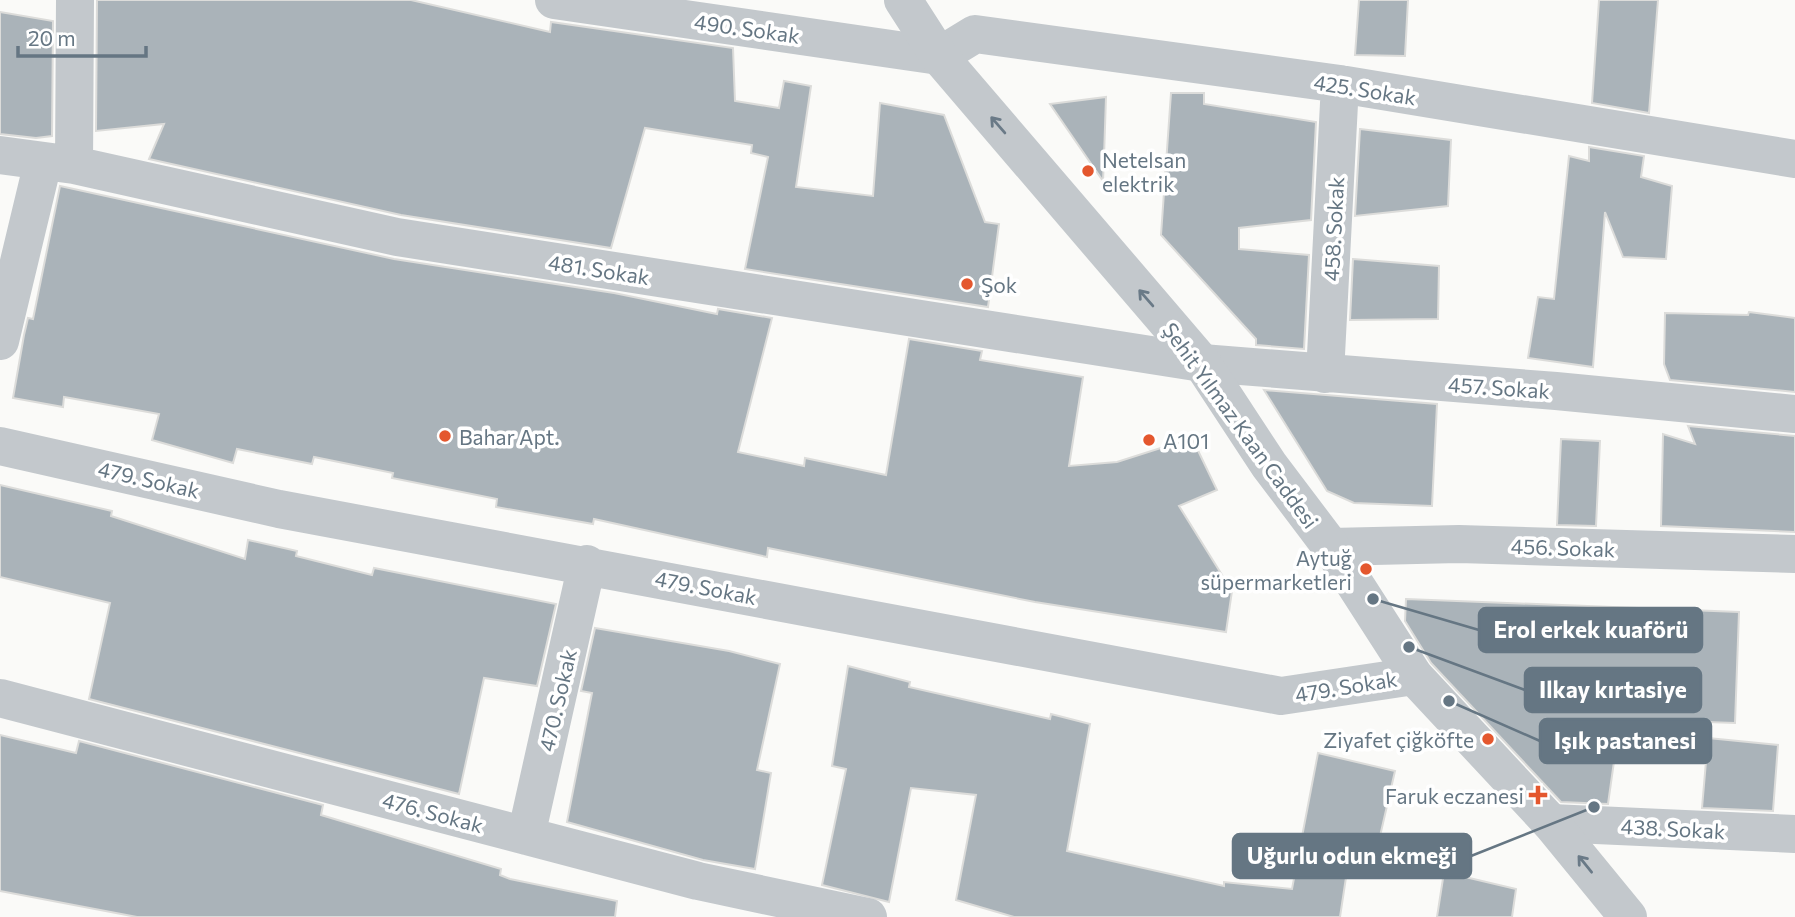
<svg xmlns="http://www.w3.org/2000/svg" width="1795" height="917" viewBox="0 0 1795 917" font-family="Commissioner,sans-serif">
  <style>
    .building { fill: #aab3b9; stroke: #dcdcda; stroke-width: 2 }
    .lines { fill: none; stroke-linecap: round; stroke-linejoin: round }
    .minor { stroke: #c3c8cc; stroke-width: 38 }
    .tertiary { stroke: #c3c8cc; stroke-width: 38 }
    .oneway { stroke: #6a7a87 }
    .poi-dot { fill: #e4572e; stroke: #fff; stroke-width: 2.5 }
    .labels { text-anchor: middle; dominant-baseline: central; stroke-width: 7; stroke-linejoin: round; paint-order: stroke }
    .street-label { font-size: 21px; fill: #657683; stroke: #fff }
    .poi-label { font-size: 21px; fill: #657683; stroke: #fff; text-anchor: start }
    .leader { fill: none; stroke: #657683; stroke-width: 2.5 }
    .callout-dot { fill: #657683; stroke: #fff; stroke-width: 2.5 }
    .callout { fill: #657683; stroke: #657683; stroke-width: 2.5 }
    .callout-label { font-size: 23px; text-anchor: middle; font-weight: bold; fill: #fff }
  </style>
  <rect width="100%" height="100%" fill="#fafaf8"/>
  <path class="building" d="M97,0H411L550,32L551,22L733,48L735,101L779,108L784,81L811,86L796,187L873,196L880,103L944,115L985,222L999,224L988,307L745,269L768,157L751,153L752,145L645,128L611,248L401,215L149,159L164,124L96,131Z
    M1359,0H1408L1405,56L1355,55Z
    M1599,0H1658L1649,113L1592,103Z
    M0,12L53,21L52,136L36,138L0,134Z
    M1171,93H1204V104L1316,122L1311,220L1239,228V249L1309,255L1304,349L1256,345V339L1161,235Z
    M1106,97L1104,157L1103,181L1050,104Z
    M1360,129L1451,140L1448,206L1355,216Z
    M1589,147L1644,156L1641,177L1672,186L1666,259L1623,257L1605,212L1593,367L1528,358L1538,297L1554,299L1569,156L1589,161Z
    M60,186L394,259L614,293L717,314L718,309L772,318L738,452L804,466L805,458L886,475L909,339L982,351L980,360L1083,377L1069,466L1117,462L1192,438L1217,490L1179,506L1232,591L1226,632L1035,602L768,548L767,557L594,519L593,524L496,507L497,499L392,478L393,473L314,457L312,464L237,449L233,463L152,440L159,414L64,397L63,407L13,398L24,335L28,318L33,319Z
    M1353,259L1439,266L1438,319L1350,320Z
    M1749,312L1795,318V392L1670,380L1664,364L1665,313L1748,315Z
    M1264,390L1437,404L1432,506L1354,503L1327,491Z
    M1688,426L1795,436V532L1661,526L1663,434L1695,444Z
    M1561,439L1600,441L1596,526L1557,525Z
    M0,485L112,511L111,516L245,559L248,540L297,551L296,556L372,575L374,568L556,604L537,686L484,678L459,794L89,699L110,603L0,577Z
    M1406,599L1739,612L1735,723L1620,719L1608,804L1561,802L1431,663L1405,621Z
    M595,628L729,651L780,664L757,770L771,773L755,869L703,860L567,822L592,693L581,691Z
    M848,666L910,682L909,687L1050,719L1051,714L1090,724L1067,851L1224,886V882L1292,889L1318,753L1395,771L1375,858L1350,851L1340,917H1014L956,900L976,795L911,788L889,902L822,885L846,769L832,766Z
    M0,735L76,753L79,741L323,805L321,815L501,869L500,875L510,879L617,901L615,917H137L0,891Z
    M1708,738L1778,745L1773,811L1702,808Z
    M1444,872L1516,889L1512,917H1437Z"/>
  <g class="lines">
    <path class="minor" d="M554,0L939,56L975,34L1340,84L1795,159
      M0,155L74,165L397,237L1202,363L1556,391L1795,414
      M74,165L75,0
      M0,341L43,162
      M1325,374L1340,84
      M0,446L279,509L1281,696L1414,676
      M1331,547L1459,544L1795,554
      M0,698L698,881L868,917
      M1551,823L1795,834
      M526,836L587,564"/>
    <path class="tertiary" d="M903,0L939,56L1202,363L1269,465L1331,547L1414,676L1551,823L1628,917"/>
  </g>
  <defs><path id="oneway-shaft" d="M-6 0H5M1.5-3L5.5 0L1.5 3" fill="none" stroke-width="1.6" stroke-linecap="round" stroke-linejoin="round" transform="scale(1.75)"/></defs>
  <g class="oneway">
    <use href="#oneway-shaft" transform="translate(998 125) rotate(-131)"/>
    <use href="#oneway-shaft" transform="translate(1146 298) rotate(-131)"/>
    <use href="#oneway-shaft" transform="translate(1585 864) rotate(-129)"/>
  </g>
  <g class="poi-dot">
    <circle cx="1088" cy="171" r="7"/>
    <circle cx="967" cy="284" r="7"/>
    <circle cx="445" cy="436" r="7"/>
    <circle cx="1149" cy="440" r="7"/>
    <circle cx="1366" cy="569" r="7"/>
    <circle cx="1488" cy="739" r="7"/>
    <path d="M1534.5 784.5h7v7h7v7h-7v7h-7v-7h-7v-7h7z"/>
  </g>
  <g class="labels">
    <g class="street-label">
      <text transform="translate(747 28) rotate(8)">490. Sokak</text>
      <text transform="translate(1365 89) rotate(9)">425. Sokak</text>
      <text transform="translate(1333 229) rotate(-87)">458. Sokak</text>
      <text transform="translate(599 269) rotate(9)">481. Sokak</text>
      <text transform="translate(1499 387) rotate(4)">457. Sokak</text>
      <text transform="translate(1241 425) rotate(54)">Şehit Yılmaz Kaan Caddesi</text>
      <text transform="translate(149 479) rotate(13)">479. Sokak</text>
      <text transform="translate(1563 547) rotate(2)">456. Sokak</text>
      <text transform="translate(706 587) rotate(11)">479. Sokak</text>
      <text transform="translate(1346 686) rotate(-9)">479. Sokak</text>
      <text transform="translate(557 700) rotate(-77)">470. Sokak</text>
      <text transform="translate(433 812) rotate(15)">476. Sokak</text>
      <text transform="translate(1673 828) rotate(3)">438. Sokak</text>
    </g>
    <g class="poi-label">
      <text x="1102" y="159">Netelsan<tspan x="1102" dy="24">elektrik</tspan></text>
      <text x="981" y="284">Şok</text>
      <text x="459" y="436">Bahar Apt.</text>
      <text x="1163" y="440">A101</text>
      <text x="1352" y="557" text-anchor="end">Aytuğ<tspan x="1352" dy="24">süpermarketleri</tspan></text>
      <text x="1474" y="739" text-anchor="end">Ziyafet çiğköfte</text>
      <text x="1524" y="795" text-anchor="end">Faruk eczanesi</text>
    </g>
  </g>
  <path class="leader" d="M1373 599L1479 630M1409 647L1525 690M1449 701L1540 741M1594 807L1471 856"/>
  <g class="callout-dot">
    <circle cx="1373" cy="599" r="7"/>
    <circle cx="1409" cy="647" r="7"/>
    <circle cx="1449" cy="701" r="7"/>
    <circle cx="1594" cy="807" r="7"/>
  </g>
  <g class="callout">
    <rect x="1479" y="608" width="223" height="44" rx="7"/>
    <rect x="1525" y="668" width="176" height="44" rx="7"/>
    <rect x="1540" y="719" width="171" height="44" rx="7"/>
    <rect x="1233" y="834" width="238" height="44" rx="7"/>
  </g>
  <g class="callout-label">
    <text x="1591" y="638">Erol erkek kuaförü</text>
    <text x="1613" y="698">Ilkay kırtasiye</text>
    <text x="1625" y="749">Işık pastanesi</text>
    <text x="1352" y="864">Uğurlu odun ekmeği</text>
  </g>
  <path d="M18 46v10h128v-10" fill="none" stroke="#657683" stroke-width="3.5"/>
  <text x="28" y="46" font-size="21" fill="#657683" stroke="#ffffff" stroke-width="5" paint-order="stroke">20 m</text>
</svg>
